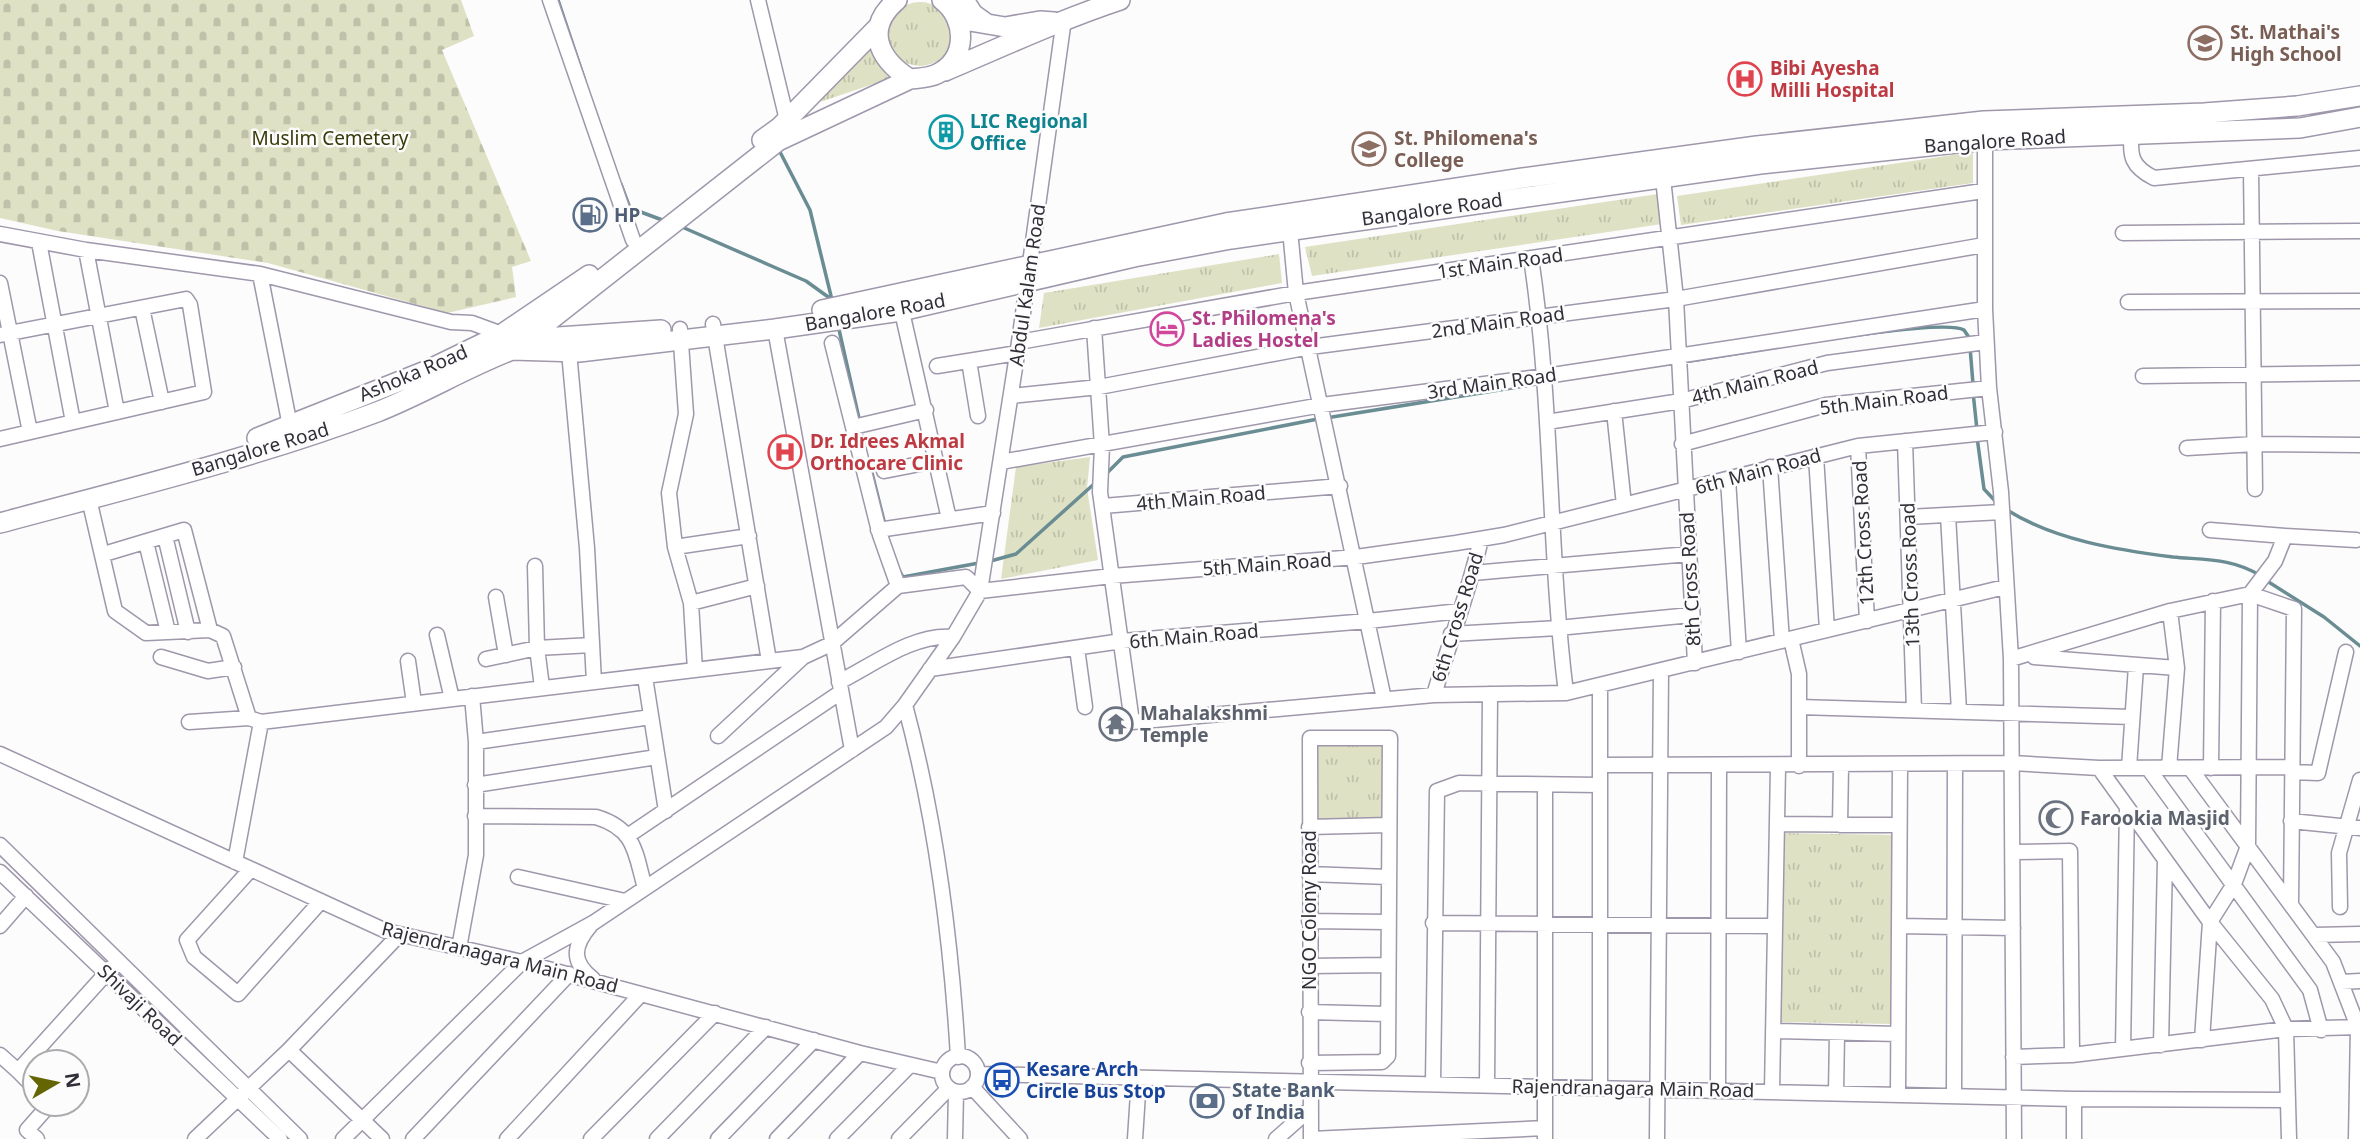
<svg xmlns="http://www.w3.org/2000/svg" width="2360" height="1139" viewBox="0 0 2360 1139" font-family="'Noto Sans',sans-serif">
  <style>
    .grass { fill: url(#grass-tufts) }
    .cemetery { fill: url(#cemetery-stones) }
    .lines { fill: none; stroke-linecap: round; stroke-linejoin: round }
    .stream { stroke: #6a8c93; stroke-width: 3.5 }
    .minor-casing { stroke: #9f97ab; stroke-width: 17 }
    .major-casing { stroke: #9f97ab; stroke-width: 22 }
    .minor { stroke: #fff; stroke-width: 14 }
    .major { stroke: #fff; stroke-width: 19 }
    .labels { text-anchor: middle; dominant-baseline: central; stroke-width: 5; stroke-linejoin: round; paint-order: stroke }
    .education-label { font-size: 19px; font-weight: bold; fill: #785e54; stroke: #fcfcfc; text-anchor: start }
    .health-label { font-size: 19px; font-weight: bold; fill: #be3a42; stroke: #fcfcfc; text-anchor: start }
    .culture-label { font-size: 19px; font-weight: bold; fill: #0d838f; stroke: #fcfcfc; text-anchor: start }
    .park-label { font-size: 19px; fill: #393a09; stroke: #fcfcfc }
    .street-label { font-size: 19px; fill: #312e37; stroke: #fcfcfc }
    .service-label { font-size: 19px; font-weight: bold; fill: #4e5e75; stroke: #fcfcfc; text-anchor: start }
    .hotel-label { font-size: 19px; font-weight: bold; fill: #b23c85; stroke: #fcfcfc; text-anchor: start }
    .worship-label { font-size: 19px; font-weight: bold; fill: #5b616d; stroke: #fcfcfc; text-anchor: start }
    .transit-label { font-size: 19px; font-weight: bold; fill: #164399; stroke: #fcfcfc; text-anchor: start }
  </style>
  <defs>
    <pattern id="grass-tufts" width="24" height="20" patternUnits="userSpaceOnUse" patternTransform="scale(1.75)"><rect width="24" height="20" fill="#dee1c4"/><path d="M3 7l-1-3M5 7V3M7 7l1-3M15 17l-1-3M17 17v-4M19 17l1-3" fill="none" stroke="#bfc1a9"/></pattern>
    <pattern id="cemetery-stones" width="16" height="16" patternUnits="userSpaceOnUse" patternTransform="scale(1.75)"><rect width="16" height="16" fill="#dee1c4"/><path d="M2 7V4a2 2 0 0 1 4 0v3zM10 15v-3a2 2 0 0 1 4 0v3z" fill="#bfc1a9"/></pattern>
  </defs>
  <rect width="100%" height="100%" fill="#fcfcfc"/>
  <path class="grass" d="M888 34a32 32 0 1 1 64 0a32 32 0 1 1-64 0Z
    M873,44L894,77L820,102Z
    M1973,152V183L1681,225L1677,196Z
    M1658,194L1662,224L1312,276L1305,247Z
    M1279,254L1282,283L1039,328L1044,293Z
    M1090,457L1087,488L1098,560L1001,579L1016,467Z
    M1383,743L1382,820H1315V744Z
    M1783,833L1894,835L1891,1024L1780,1022Z"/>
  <path class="cemetery" d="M0,0H461L474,36L442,50L531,261L512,267L516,297L447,313L268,263L58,231L0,218Z"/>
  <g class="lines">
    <path class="stream" d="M558,0L585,81
      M779,150L810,210L832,300
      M621,184L630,208L665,221
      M682,227L806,281L831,299
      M838,325L860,423
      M1970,347L1973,384
      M1682,362C1724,357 1941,316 1964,330L1970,339
      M1973,392L1977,430
      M1326,418L1536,384
      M1977,437L1984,489L1998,504
      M870,465L885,525
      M1106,474L1123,457L1318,419
      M2007,510C2055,540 2117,550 2173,557C2204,560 2233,558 2261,576
      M987,562L1016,554L1094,484
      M900,572L903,577L979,563
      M2267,581L2324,617L2360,646"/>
    <defs>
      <path id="minor" d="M550,0L633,240
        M758,0L787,120
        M1985,133V309L1989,388L2001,492L2011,659L2014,1139
        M2132,133C2129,156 2132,167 2154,178L2360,158
        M1662,169L1676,299L1695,663
        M2251,169L2255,489
        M1290,230L1296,293L1384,699
        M2123,233L2360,231
        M0,234L86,250L260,274L451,322L472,323L502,334
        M39,242L73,422
        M86,250L117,412
        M1531,258C1553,403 1548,549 1566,693
        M260,274L290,426
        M0,283L30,432
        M2128,302L2360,301
        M900,303L949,519
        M142,308L162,402
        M713,324L769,661
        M1094,328L1102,446L1100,492L1132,722L1434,695L1566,693L2005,587
        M680,329L686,414L669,493L675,547L691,603L695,670
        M775,329L852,750
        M0,335L186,299L190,305L204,392L0,439
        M1019,342L1296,293L1983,191
        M832,343L880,535L898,586
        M569,352L587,548L594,682
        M969,361L978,416
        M937,366L1018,353
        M2143,376L2360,373
        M1011,396L1099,387L1310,347L1676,299L1984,245
        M1614,411L1624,505
        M1547,422L1681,401L1827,363L1986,342
        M853,427L926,410
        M1905,441L1914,710
        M1682,444L1826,405L1989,388
        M1858,446L1867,621
        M2187,448L2255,444L2360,445
        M1816,456L1827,630
        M1001,462L1322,405L1546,376L1985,309
        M1770,467L1782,641
        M884,471L935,461
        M1728,479L1739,652
        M89,499L115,611L146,633L210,630L223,636L249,718L261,722L803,657L831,644L898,586L966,577L980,591L1112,576L1356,557L1456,543L1504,535L1858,446L1995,432
        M1103,506L1340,486
        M1948,515L1959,711
        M1908,517L2002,512
        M878,530L993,513
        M2210,530L2285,536
        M165,536L188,632
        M146,542L168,632
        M675,547L749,536
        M104,554L184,530L210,630
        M535,566L537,648L542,687
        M1473,573L1689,554
        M496,597L506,655
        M691,603L757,586
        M1451,634L1558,628L1691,615
        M437,635L452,699
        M1791,639L1799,674V766
        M1077,648L1085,707
        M161,657L208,671L234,667
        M2034,657L2177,668
        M486,659L537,648L592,645
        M2011,659L2170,611L2250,594L2294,609L2291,904
        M408,661L414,703
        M930,669L1122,641L1368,621L1460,611
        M645,677L666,811
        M839,682C873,665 914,633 953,637
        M1434,695C1449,643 1469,592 1481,539
        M905,705C936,820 951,938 958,1057
        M1799,707L2132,717
        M189,722L249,718
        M718,736L803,657
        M476,742L651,717
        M0,754L386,931L522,962L860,1053L942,1072
        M1600,765L2012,763L2099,768L2292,767
        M2099,768L2210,922L2272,999L2286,1029L2289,1139
        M2129,768L2136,666
        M2148,768L2310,990L2321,1030
        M2169,768L2177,668L2170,611
        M2190,768L2333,962L2358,1027L2356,1139
        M2211,768L2213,601
        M2292,772L2318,773L2346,652
        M475,785L657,757
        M475,816L596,817C636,829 635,853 645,888
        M2291,821L2360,828
        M1777,824L1899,825
        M1840,825L1841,766
        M1309,827L1389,825
        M629,835L841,692
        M0,845L300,1139
        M2013,852L2070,851L2072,1055
        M235,862L261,722
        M251,869L187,940L194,957L238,994L321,901
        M0,872L280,1139
        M1309,874L1388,877
        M518,877L625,901
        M2340,907L2339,853L2360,780
        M1309,921L1388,922
        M1433,923L1775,926
        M0,926L26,896
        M590,926C573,946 571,962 593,979
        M1899,926L2013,928
        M2314,935L2360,934
        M459,948L476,855V742L472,696
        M1309,966L1387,965
        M2341,982L2360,981
        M1309,1012L1387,1014
        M1773,1031L1898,1034
        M2202,1040L2210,922L2234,884L2248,846L2250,594L2275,561L2285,536L2356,540
        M2161,1045L2165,860
        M2123,1049L2127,807
        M289,1050L382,1139
        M0,1055L18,1071
        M942 1074a18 18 0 1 1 36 0a18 18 0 1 1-36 0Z
        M2013,1057L2072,1055L2286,1029L2360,1027
        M1309,1063L1382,1062L1388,1056L1390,738H1310L1311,1139
        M978,1074L2074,1099L2288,1100
        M1433,1084L1437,791L1459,783L1600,785
        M1487,1085L1490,694
        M972,1087L1020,1139
        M1600,1087V685
        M35,1088L18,1071L111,968
        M1718,1090L1719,767
        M1772,1091L1778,767
        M1836,1093L1837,1033
        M1898,1094L1900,765
        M1954,1096L1955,764
        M37,1139L27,1130L50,1104
        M195,1139L289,1050L399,935
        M343,1139L522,962L593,923L886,727L905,705L953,637L980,591L1019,342L1064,19
        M413,1139L569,974
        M507,1139L641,994
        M591,1139L715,1013
        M657,1139L766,1027
        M718,1139L814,1040
        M777,1139L860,1053
        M837,1139L910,1065
        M899,1139L949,1088
        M955,1139L956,1092
        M1135,1139L1139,1078
        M1276,1139L1310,1109
        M1311,1139L1545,1128
        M1545,1139V785
        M1657,1139L1661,671
        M2074,1139V1099"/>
      <path id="major" d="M897,0C864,28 878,59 910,79C919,78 929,78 937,74C968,59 967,19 942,0
        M964,0L973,14L987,24
        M958,19L1005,27L1040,21L1054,22
        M945,71C1004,46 1060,20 1120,0
        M762,140L780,127L879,26
        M822,310L1226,223L1523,178L1757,146L1984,121L2204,113L2297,106L2360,96
        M529,339L661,330
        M512,350L579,352L775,329L901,311L1134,257L1231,239L1760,164L1985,140L2300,128L2360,117
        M257,438L428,370L502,334L589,275
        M0,523C126,489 255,458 377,412C423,394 465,368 512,350L778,141L910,79"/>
    </defs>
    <use href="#minor" class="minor-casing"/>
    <use href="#major" class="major-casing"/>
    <use href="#minor" class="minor"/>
    <use href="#major" class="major"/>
  </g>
  <defs>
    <symbol id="school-ring" viewBox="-11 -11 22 22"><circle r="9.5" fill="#fcfcfc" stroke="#8d6e63" stroke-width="1.5"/><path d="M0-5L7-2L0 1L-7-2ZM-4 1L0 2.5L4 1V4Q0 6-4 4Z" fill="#8d6e63"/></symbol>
    <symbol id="hospital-ring" viewBox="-11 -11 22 22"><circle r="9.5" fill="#fcfcfc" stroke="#e0444e" stroke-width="1.5"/><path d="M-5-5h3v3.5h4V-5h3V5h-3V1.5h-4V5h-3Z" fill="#e0444e"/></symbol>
    <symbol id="building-ring" viewBox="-11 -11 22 22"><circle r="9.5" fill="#fcfcfc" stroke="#0f9aa8" stroke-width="1.5"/><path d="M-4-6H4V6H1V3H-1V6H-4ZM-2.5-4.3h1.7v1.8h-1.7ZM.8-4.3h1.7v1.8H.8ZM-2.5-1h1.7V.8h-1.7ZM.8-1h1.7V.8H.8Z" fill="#0f9aa8"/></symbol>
    <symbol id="university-ring" viewBox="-11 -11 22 22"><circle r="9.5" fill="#fcfcfc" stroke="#8d6e63" stroke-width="1.5"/><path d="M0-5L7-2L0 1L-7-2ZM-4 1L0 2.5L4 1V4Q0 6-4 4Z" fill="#8d6e63"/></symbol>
    <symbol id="fuel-ring" viewBox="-11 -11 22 22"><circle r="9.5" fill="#fcfcfc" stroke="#5c6f8a" stroke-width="1.5"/><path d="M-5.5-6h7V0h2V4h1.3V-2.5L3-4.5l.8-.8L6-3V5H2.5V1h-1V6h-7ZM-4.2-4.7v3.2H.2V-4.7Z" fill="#5c6f8a"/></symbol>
    <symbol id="hotel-ring" viewBox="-11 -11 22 22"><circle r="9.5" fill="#fcfcfc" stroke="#d1479c" stroke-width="1.5"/><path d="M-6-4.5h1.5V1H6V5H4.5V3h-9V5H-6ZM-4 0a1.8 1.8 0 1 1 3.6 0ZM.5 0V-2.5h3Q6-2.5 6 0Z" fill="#d1479c"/></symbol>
    <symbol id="temple-ring" viewBox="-11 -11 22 22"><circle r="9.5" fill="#fcfcfc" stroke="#6b7280" stroke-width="1.5"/><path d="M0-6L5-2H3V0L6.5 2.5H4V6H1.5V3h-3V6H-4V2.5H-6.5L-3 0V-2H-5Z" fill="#6b7280"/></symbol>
    <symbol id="mosque-ring" viewBox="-11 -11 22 22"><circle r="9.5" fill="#fcfcfc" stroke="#6b7280" stroke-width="1.5"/><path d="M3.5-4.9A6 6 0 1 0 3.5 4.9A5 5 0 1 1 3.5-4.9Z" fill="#6b7280"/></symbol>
    <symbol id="bus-ring" viewBox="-11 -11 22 22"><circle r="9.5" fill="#fcfcfc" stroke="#1a4fb4" stroke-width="1.5"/><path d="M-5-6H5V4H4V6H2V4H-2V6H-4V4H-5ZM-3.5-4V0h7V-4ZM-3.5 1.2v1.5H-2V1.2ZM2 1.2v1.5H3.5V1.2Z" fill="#1a4fb4"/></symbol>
    <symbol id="bank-ring" viewBox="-11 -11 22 22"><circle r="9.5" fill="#fcfcfc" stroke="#5c6f8a" stroke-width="1.5"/><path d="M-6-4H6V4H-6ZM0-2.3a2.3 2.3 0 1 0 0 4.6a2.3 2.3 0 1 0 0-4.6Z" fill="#5c6f8a"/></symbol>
  </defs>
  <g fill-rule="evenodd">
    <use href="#school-ring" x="2186" y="24" width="38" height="38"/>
    <use href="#hospital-ring" x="1726" y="60" width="38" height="38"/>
    <use href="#building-ring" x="927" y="113" width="38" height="38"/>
    <use href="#university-ring" x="1350" y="130" width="38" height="38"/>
    <use href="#fuel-ring" x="571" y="196" width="38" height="38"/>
    <use href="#hotel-ring" x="1148" y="310" width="38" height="38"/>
    <use href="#hospital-ring" x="766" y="433" width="38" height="38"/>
    <use href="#temple-ring" x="1097" y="705" width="38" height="38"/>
    <use href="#mosque-ring" x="2037" y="799" width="38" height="38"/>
    <use href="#bus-ring" x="983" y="1061" width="38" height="38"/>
    <use href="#bank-ring" x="1188" y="1082" width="38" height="38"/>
  </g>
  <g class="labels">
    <g class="education-label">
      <text x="2230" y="32">St. Mathai's<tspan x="2230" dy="22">High School</tspan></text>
      <text x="1394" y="138">St. Philomena's<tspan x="1394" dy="22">College</tspan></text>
    </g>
    <g class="health-label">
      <text x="1770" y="68">Bibi Ayesha<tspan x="1770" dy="22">Milli Hospital</tspan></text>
      <text x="810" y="441">Dr. Idrees Akmal<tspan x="810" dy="22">Orthocare Clinic</tspan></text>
    </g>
    <g class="culture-label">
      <text x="970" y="121">LIC Regional<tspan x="970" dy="22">Office</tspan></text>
    </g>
    <g class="park-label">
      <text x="330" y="138">Muslim Cemetery</text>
    </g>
    <g class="street-label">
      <text transform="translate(1995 141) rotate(-4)">Bangalore Road</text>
      <text transform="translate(1432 209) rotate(-8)">Bangalore Road</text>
      <text transform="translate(1500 263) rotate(-8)">1st Main Road</text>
      <text transform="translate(1027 285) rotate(-82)">Abdul Kalam Road</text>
      <text transform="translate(875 312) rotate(-10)">Bangalore Road</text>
      <text transform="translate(1498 322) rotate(-8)">2nd Main Road</text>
      <text transform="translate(413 373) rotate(-23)">Ashoka Road</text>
      <text transform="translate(1755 382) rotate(-14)">4th Main Road</text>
      <text transform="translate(1492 383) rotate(-8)">3rd Main Road</text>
      <text transform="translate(1884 400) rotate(-7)">5th Main Road</text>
      <text transform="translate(260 449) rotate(-17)">Bangalore Road</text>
      <text transform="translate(1758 471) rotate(-15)">6th Main Road</text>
      <text transform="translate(1201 498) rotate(-5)">4th Main Road</text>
      <text transform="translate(1863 533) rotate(-93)">12th Cross Road</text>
      <text transform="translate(1267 564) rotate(-4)">5th Main Road</text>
      <text transform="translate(1910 575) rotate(-92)">13th Cross Road</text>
      <text transform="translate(1690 579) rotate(-93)">8th Cross Road</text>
      <text transform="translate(1457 617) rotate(-73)">6th Cross Road</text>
      <text transform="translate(1194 636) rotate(-5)">6th Main Road</text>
      <text transform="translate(1309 910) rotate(-90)">NGO Colony Road</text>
      <text transform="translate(500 957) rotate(14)">Rajendranagara Main Road</text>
      <text transform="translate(140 1005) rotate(44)">Shivaji Road</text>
      <text transform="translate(1633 1088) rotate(1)">Rajendranagara Main Road</text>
    </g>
    <g class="service-label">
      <text x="614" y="215">HP</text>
      <text x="1232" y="1090">State Bank<tspan x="1232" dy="22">of India</tspan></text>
    </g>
    <g class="hotel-label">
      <text x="1192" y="318">St. Philomena's<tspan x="1192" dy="22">Ladies Hostel</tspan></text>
    </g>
    <g class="worship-label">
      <text x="1140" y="713">Mahalakshmi<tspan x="1140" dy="22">Temple</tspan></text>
      <text x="2080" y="818">Farookia Masjid</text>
    </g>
    <g class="transit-label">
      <text x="1026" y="1069">Kesare Arch<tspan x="1026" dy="22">Circle Bus Stop</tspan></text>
    </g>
  </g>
  <g transform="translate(56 1083) rotate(81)"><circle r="33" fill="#fcfcfc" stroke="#abaaad" stroke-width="2"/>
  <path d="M0-5L12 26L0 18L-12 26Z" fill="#636602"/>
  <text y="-10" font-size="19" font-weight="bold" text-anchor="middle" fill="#312e37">N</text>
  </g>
</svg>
